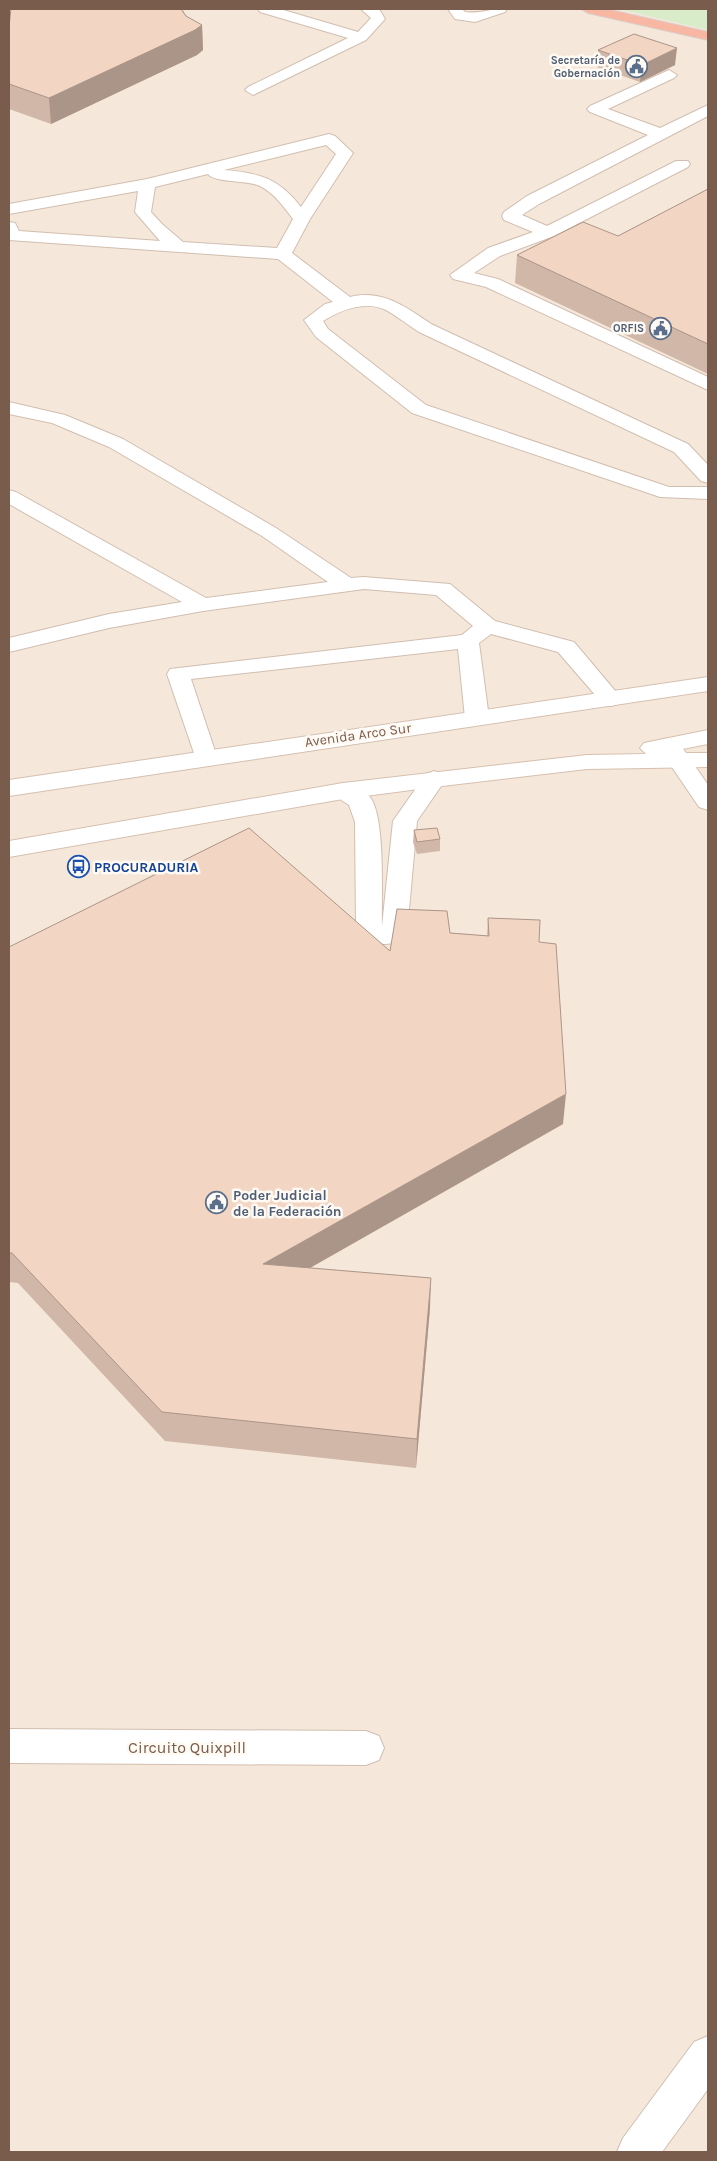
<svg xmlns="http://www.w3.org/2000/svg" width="717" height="2161" viewBox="0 0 717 2161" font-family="Karla,sans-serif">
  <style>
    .residential { fill: #f5e8da }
    .green { fill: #d8ecc9 }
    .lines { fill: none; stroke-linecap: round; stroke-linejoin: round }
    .lane-casing { stroke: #d1beb0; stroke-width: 2 }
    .street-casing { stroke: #d1beb0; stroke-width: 2 }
    .secondary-casing { stroke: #d6c0b0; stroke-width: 2 }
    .highway-casing { stroke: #dad1cd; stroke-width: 2 }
    .lane { fill: #fff; fill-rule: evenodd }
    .street { fill: #fff; fill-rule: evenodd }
    .secondary { fill: #fff; fill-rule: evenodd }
    .highway { fill: #f7b7a3; fill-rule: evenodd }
    .wall { fill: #d1b7a8 }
    .shaded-wall { fill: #aa9588 }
    .building { fill: #f3d5c3; stroke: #aa9588 }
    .labels { text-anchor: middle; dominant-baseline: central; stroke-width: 5; stroke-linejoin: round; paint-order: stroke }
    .far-service-label { font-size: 11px; font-weight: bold; fill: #4e5e75; stroke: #fffaf3; text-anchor: end }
    .street-label { font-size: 14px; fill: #7a5c4d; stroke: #fffaf3 }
    .transit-label { font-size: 14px; font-weight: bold; fill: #164399; stroke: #fffaf3; text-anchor: start }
    .service-label { font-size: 14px; font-weight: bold; fill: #4e5e75; stroke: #fffaf3; text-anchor: start }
    .near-street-label { font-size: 16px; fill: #7a5c4d; stroke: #fffaf3 }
  </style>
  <rect width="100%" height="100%" fill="#fdf6ec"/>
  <path class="residential" d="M9,9H708V2152H9Z"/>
  <path class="green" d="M619,9H708V30Z"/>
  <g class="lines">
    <defs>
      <path id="lane" d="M258,9H280L358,32L371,18L361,9H379L385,19L366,40L253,95L245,90L248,87L348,38L260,12Z
        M448,9H462L465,12C479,14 492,8 507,9L505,12L475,22L455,19Z
        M669,70L677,75L674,78L608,109L660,128L708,105V116L539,204L522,215L547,226L676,161H688L690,164L688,167L554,236L500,256L474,273L498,279L708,377V390L486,287L453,279L450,275L488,248L533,232L504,220L502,216L504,212L527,196L648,135L590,112L587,109L590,106Z
        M329,134L335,136L353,153L310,219L292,253L350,297C382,289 406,307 431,324L688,444L708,465V483L701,481L674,452L419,332C408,325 397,316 386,310C366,300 340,310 323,321L328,329L426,405L669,487H708V499L660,497L412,413L316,337L304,320L325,304L333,302L278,259L9,240V222L15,223L19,231L160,241L135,212L138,191L9,214V204L147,179ZM326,145L336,154L301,207C278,178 260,173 224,170ZM208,174C214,183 248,180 260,186C274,193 284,207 293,219L277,248L183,242L162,224L151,212L155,187Z
        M9,402L65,415L123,439L276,528L351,578L364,577L450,584L495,621L574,642L622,699L619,704L611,706L603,704L558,652L491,634L479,643L489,718L485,723L477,725L469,723L465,718L458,649L191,679L217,757L213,762L205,764L197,762L167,674L170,669L462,635L473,626L436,595L364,589L203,611L109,628L9,652V638L109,614L182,602L9,504V490L16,492L206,598L328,582L262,536L109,447L52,423L9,414Z
        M669,738L677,740L708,785V810L699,807L657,745L661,740Z
        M434,771L442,774L446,779L417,821L407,932C397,948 380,945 364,940L356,929L355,822L349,805L335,796L331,791L335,786L343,783C352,786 364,790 370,797C386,818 381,898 382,926L393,821L426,774Z
        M708,2036V2089L662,2152H617L623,2138L694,2042Z"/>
      <path id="street" d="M9,1729L366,1731L379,1736L384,1748L379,1760L366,1765L9,1763Z"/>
      <path id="secondary" d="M708,677V691L9,796V780Z
        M708,730V744L662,753H708V767L587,769L434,787L343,799L9,857V841L343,783L587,755L646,754L640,748L644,743Z"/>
      <path id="highway" d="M581,9H606L708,32V40L588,13Z"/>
    </defs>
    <use href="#lane" class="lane-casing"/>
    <use href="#street" class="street-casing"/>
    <use href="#secondary" class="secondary-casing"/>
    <use href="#highway" class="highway-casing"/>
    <use href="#lane" class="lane"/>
    <use href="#street" class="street"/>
    <use href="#secondary" class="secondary"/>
    <use href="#highway" class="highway"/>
  </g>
  <path class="wall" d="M184,11V12L186,16L202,25L203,50L197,55L51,124L9,109V26Z
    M598,50L675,65L640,82L597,67Z
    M708,189V374L515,283L517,255L618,236Z
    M414,830L440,839V851L417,854L413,842Z
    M488,918L539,942L563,1124L310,1268L430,1308L416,1468L165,1441L18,1283L9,1282V947L390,951L450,933L487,936Z"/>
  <path class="shaded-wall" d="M202,25L203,50L197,55L51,124L49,98Z
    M677,48L675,65L640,82L642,65Z
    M566,1094L563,1124L264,1294L263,1264Z
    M431,1278L430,1308L416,1468L417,1439Z"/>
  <path class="building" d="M11,9H181L186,16L202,25L195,30L49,98L9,84V26Z
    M634,34L677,48L642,65L598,50Z
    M708,189V344L517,255L583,222L618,236Z
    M249,828L390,951L397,909L447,911L450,933L489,936L488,918L540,920L539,942L556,944L566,1094L263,1264L431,1278L417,1439L162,1412L12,1253H9V947Z
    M437,828L440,839L417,842L414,830Z"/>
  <defs>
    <symbol id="civic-ring" viewBox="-11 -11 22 22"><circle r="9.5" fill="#fffaf3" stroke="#5c6f8a" stroke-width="1.5"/><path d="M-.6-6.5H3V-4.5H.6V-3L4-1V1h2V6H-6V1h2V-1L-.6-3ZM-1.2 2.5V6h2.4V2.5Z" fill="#5c6f8a"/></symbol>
    <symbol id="bus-ring" viewBox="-11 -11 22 22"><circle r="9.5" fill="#fffaf3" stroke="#1a4fb4" stroke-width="1.5"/><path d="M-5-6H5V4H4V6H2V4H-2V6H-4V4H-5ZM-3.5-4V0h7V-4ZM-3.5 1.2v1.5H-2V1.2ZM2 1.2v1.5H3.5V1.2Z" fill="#1a4fb4"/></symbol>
  </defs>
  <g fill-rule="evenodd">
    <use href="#civic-ring" x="624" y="54" width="25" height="25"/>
    <use href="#civic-ring" x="648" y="316" width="25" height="25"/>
    <use href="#bus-ring" x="66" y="854" width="25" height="25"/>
    <use href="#civic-ring" x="204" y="1190" width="25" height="25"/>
  </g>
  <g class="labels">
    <g class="far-service-label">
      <text x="620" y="60">Secretaría de<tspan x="620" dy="13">Gobernación</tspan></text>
      <text x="644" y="328">ORFIS</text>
    </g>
    <g class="street-label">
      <text transform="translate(358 735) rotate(-8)">Avenida Arco Sur</text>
    </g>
    <g class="transit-label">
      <text x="94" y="867">PROCURADURIA</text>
    </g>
    <g class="service-label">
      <text x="233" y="1195">Poder Judicial<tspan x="233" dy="16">de la Federación</tspan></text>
    </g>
    <g class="near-street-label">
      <text x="187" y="1747">Circuito Quixpill</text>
    </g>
  </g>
  <rect width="717" height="2161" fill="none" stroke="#7a5c4d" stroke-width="20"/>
</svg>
